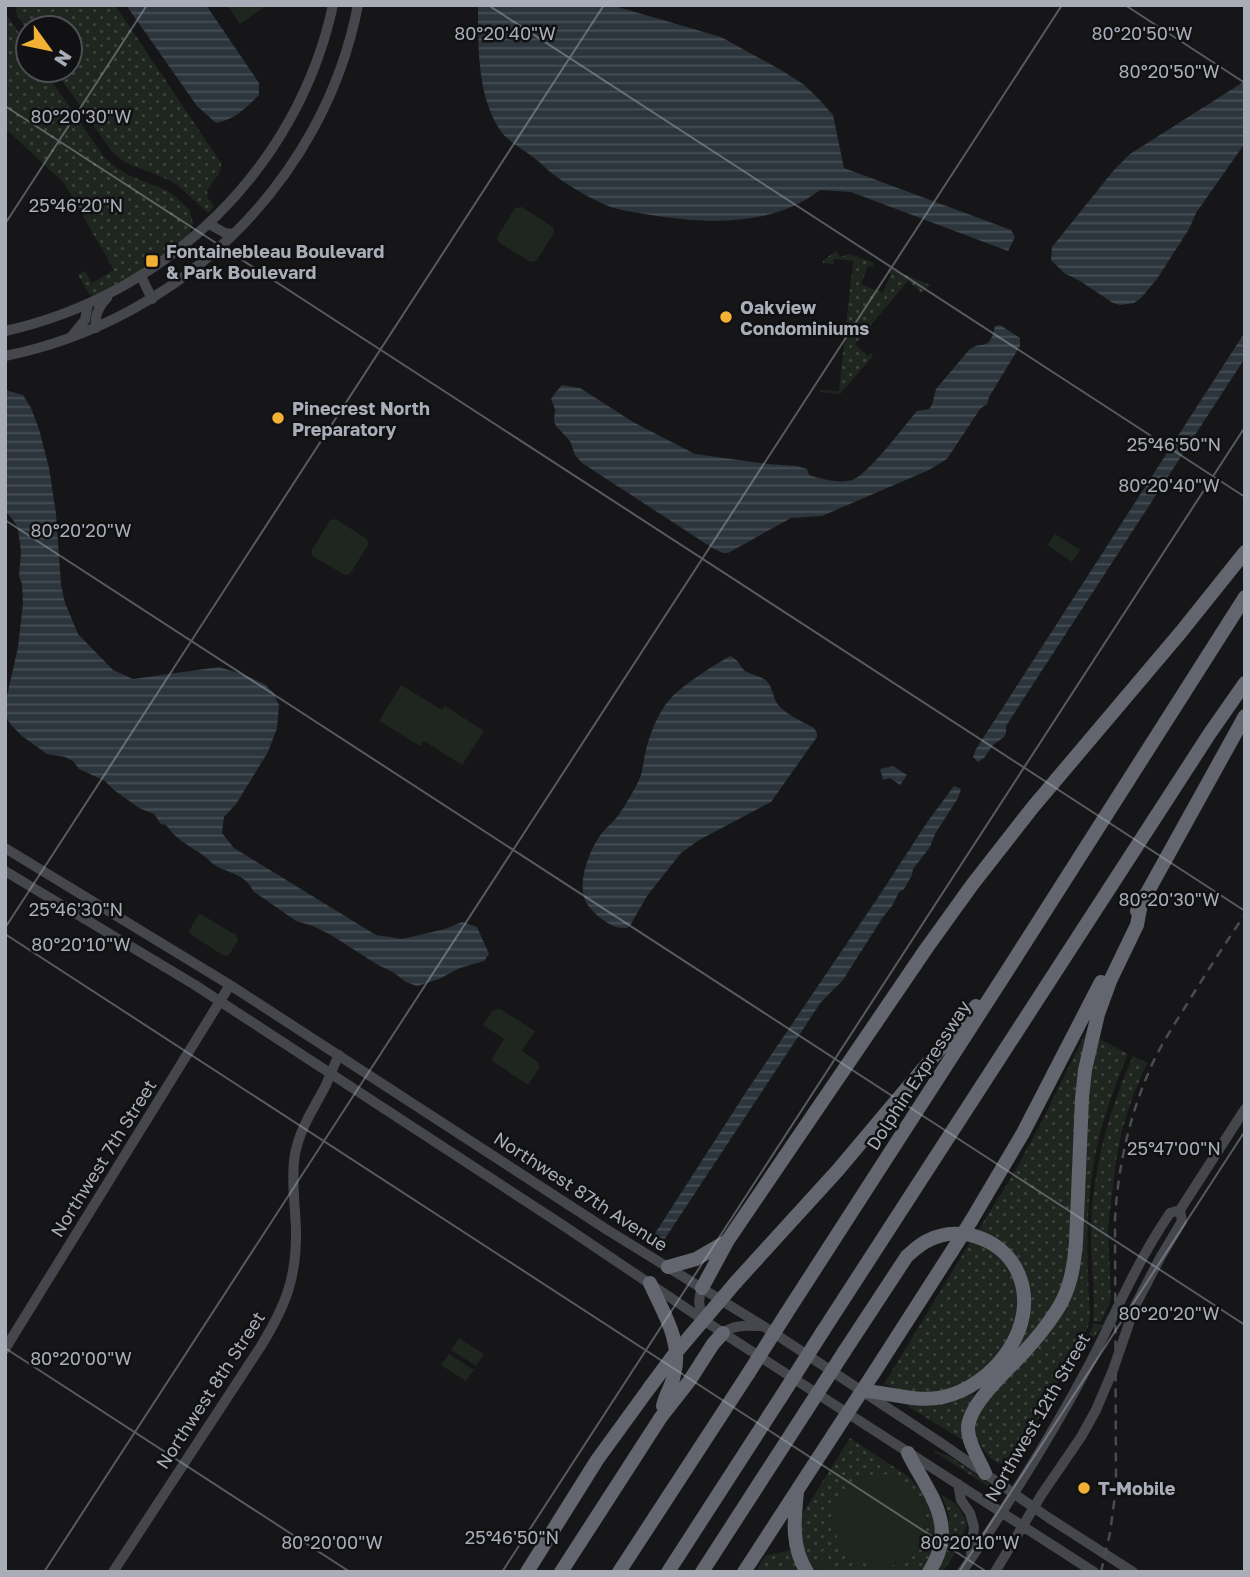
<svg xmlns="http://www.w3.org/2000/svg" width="1250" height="1577" viewBox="0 0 1250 1577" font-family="'Golos Text',sans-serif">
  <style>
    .grass { fill: url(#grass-dots); fill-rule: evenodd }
    .garden { fill: #1e261f }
    .water { fill: url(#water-rules) }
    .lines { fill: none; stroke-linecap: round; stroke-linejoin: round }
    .secondary { stroke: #45474d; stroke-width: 10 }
    .highway { stroke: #63666e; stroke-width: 14 }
    .rail { stroke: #4a4c52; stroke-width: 2.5; stroke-dasharray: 9 7; stroke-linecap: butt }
    .highway-bridge { stroke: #63666e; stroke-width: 14 }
    .ticks { fill: none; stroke: #a8adb8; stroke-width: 2; stroke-opacity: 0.45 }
    .poi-dot { fill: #f2b134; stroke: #111113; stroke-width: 2.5 }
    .labels { text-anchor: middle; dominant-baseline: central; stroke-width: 5; stroke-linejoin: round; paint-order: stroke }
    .poi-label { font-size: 18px; font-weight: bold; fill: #a8adb8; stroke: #111113; text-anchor: start }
    .street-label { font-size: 18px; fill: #a8adb8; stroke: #111113 }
    .ticks-label { font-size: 18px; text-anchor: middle; fill: #a8adb8; stroke: #111113; stroke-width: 5; stroke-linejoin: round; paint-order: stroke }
  </style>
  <defs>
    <pattern id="grass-dots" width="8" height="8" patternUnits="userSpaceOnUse" patternTransform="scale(1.75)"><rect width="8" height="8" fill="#1e261f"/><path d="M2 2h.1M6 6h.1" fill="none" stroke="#3c433d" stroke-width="1.8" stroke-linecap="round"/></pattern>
    <pattern id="water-rules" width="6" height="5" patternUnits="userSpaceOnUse" patternTransform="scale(1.75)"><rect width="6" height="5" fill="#2c353c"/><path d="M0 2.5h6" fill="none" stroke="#485056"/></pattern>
  </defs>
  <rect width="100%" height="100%" fill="#161618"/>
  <path class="grass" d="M15,5H115L221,163C223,174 212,181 207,191L208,198L214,207L208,213L176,184L162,177L126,163L112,152L55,70H70V28H28V31L17,15Z
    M5,12L28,47V70H44L104,157L114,166L128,175L168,191L189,209L193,223L189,235L139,273L93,296L89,294L78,275L85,271L92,283L114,270L64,183L5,128Z
    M837,251L840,257L850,254L874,263L873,267L868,266L861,284L883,293L891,274L887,272L889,268L930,285L922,293L908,281L855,344L868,356L871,354L873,356L840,394L820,392L821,390L839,391L853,261L834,259L833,264L823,263V260Z
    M1089,1026L1073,1247L1058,1299L1020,1351L1015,1347L1024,1276L977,1232L1014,1173L1041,1123Z
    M1096,1037L1128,1054C1113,1091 1099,1128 1093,1168C1085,1216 1087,1266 1090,1314L1088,1327L1083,1337L1041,1414L1018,1451C1014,1455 1010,1462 1005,1463C993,1467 979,1445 976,1436H973L974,1417L1070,1294L1087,1099Z
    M1133,1056L1147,1063L1133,1096L1122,1130L1116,1161L1108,1227L1111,1300L1101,1322L1093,1321C1095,1292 1091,1263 1091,1234C1092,1172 1108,1112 1133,1056Z
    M972,1239L984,1244L1011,1268L1019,1294L1015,1323L1004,1350L973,1379L938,1393L903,1390L884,1384Z
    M1108,1314L1109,1315L1105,1323L1080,1354L1021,1456L1020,1455L1056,1395L1091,1331L1093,1323L1102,1325Z
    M973,1391L974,1396C965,1411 963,1421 963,1438L961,1439L909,1407L908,1404Z
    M850,1438L909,1477L933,1504L936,1544L923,1572H834L826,1553L816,1569L818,1572H813L802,1548L800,1531L803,1513ZM850,1485L922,1500C930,1521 927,1532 913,1549C906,1558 901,1562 890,1566L834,1526C834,1510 839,1497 850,1485Z
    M936,1451L949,1456L991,1485L989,1487L935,1452Z
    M942,1495L956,1504L965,1518L967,1525L954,1555L943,1572H935C947,1544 957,1524 941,1496Z
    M791,1550L800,1572H755L765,1556Z"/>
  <path class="garden" d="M227,5H267L240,24Z
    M522,207L553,227L554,233L536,261L531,262L498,242L497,237L515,208Z
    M336,519L367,539L368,545L350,574L345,575L312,556V550L330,520Z
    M1055,534L1080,550L1072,562L1047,545Z
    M401,685L442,710L445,706L484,731L462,765L424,741L420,746L379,721Z
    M198,915H202L236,935L238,940L229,955L224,956L190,934L189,931Z
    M500,1009L535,1031L522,1051L538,1062L539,1068L528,1085L491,1060L504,1039L483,1025L493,1010Z
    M459,1338L484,1354L476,1366L451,1350Z
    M449,1354L474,1370L466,1381L441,1365Z
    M834 1520a46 46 0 1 1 92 0a46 46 0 1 1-92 0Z
    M823,1550L826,1553L834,1572H818L815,1563Z"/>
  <path class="water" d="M126,5H206L259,83V95C246,108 234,120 216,123L197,106Z
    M478,5H611L721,37L781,70L803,84L818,98L833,115L844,168L1011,230L1015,237L1008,251L851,192L820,190C771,228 704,224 645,214C635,212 624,211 614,208C595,202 569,186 553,174C546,169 540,162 533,157C522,148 508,142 500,130C477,96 478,44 478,5Z
    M1245,81V143L1196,213L1189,229L1157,279L1141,298L1134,303L1120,305L1113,303L1080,281L1064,273L1051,260L1052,247L1114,170L1130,154Z
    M1000,325L1020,338V346L989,397L987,404L980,409L947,459L929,470L822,516L791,518L728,553H723L714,549L582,463L575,455L570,441L556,426L554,421L555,409L551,399L556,392L562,385L580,388L633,422L695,454L768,464L797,466L807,469L809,475C822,479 839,484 852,480C868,475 904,426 917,411L929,409L932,405L936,389L969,350C982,339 989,354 995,326Z
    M1245,332V358L1006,726V733L1004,737L993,745L984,758L978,762L973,757L976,749Z
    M5,390L23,395L31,408L39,429L49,468L56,514L61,585L65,603L78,634L113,670L133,679L219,667L242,674L264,684L273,692L279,705L277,728L268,752L236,804L224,817L222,833L234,848L376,935L402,939L445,929L462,922L477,927L489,954L484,961L460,968L439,979L417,986L406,982L393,972L378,965L331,935L313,926L296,921L253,891C248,877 231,873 218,867C211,863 206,857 200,853C187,845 175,838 166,825L161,824L154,814L139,808L114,790L105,781L79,769L73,761L65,757L47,754L22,736L12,726L5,716V705L18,647L23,604L22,584L19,576L21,552L18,529L14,521L5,511Z
    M730,656C740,660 738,665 745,671C753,676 763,675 769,684C774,692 773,701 781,708C790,716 803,722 814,728L817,733V737L771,802L699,840L681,853L647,896L631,924L627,928C615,929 607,923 598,916C595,913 590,909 587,904C576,885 588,854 599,837C605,828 614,822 620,813C627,802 634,791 639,780C643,771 643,763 645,754C649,735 657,715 669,700C682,685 713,666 730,656Z
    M893,766L907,775L900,785L890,778L883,780L880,769Z
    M954,786L961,789L958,798L935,834L930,847L913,869L912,875L904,889L899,892L892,906L883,917L843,980L821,1002L664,1240H657L654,1235L748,1089L879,896L928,821Z"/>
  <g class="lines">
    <path class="secondary" d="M209,224L225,233L234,234
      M141,276L152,299
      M96,328C94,316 98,307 107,298
      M5,331C167,295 298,168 333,5
      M72,336L85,320L88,304
      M5,356C180,321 324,181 358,5
      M5,848L230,985L609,1231L763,1326L944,1445L1049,1518L1133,1572
      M5,871L195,985L564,1226L723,1333L1094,1572
      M702,1288C697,1301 699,1309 706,1321
      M723,1333C734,1324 749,1326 763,1326
      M5,1349L230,985
      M958,1484L961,1500L970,1513L974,1527L971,1554
      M113,1572L261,1346C286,1305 297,1277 296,1229C295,1204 291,1178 295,1154C300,1128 314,1108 326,1085C330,1075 334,1065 339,1055
      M962,1572C1008,1505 1052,1435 1090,1363C1104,1337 1116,1309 1130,1282C1142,1258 1155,1235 1170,1213L1180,1210
      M995,1572L1042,1494L1081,1437L1096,1410L1113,1370L1135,1306L1160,1258L1182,1221L1180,1210L1245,1109"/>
    <path class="highway" d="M1137,911L1245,716
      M971,1221L1023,1133L1101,982
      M668,1267L696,1259L727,1241
      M736,1282L838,1170L976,1006
      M650,1283C663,1313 683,1341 674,1375C672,1386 665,1395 663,1406
      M702,1288L728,1240L926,949L972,885L1033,807L1181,632L1245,552
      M786,1314L1009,968L1245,597
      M823,1331L1210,733L1245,683
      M844,1352L907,1256C914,1250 920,1244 929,1240C962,1224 1005,1240 1019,1275C1040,1327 993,1386 943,1397C915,1403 890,1392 863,1391
      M875,1371L952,1251
      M908,1453C928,1493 960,1525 929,1572
      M985,1473C979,1459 968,1443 968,1428C969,1403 1009,1369 1025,1351C1036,1339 1046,1327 1055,1313C1070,1292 1074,1267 1076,1242L1082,1098L1085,1070L1098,1014L1110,981L1137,925L1141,904
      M797,1492C794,1520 791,1547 807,1572
      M527,1572L597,1460L650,1387
      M561,1572L661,1417L690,1380L713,1344L723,1333
      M619,1572L748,1374
      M668,1572L781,1397
      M702,1572L806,1411
      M744,1572L835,1432"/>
    <path class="rail" d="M1101,1572L1110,1533L1116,1488L1115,1219C1118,1167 1129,1117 1150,1069C1160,1046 1174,1025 1187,1004C1206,973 1225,944 1245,914"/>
    <path class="highway-bridge" d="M952,1251L971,1221
      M748,1374L786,1314
      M650,1387L673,1356L736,1282
      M781,1397L823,1331
      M806,1411L844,1352
      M835,1432L875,1371"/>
  </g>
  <path class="ticks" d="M488,5L1245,497M1125,5L1245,83M5,106L1245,911M5,224L147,5M5,520L1245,1325M5,928L604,5M5,934L987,1572M5,1348L350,1572M44,1572L1062,5M502,1572L1245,427M959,1572L1245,1131"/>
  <g class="poi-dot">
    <rect x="145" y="254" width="14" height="14" rx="3.5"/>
    <circle cx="726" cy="317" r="7"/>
    <circle cx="278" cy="418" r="7"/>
    <circle cx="1084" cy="1488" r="7"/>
  </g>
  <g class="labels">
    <g class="poi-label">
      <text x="166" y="251">Fontainebleau Boulevard<tspan x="166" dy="21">&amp; Park Boulevard</tspan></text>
      <text x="740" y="307">Oakview<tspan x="740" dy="21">Condominiums</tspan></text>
      <text x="292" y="408">Pinecrest North<tspan x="292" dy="21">Preparatory</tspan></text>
      <text x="1098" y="1488">T-Mobile</text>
    </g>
    <g class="street-label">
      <text transform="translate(918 1075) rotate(-57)">Dolphin Expressway</text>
      <text transform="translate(103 1158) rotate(-58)">Northwest 7th Street</text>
      <text transform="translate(581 1191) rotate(33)">Northwest 87th Avenue</text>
      <text transform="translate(210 1390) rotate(-57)">Northwest 8th Street</text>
      <text transform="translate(1037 1417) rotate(-60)">Northwest 12th Street</text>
    </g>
  </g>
  <g class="ticks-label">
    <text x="505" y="40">80°20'40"W</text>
    <text x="1142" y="40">80°20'50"W</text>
    <text x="1169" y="78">80°20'50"W</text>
    <text x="81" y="123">80°20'30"W</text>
    <text x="76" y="212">25°46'20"N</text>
    <text x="1174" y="451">25°46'50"N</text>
    <text x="1169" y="492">80°20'40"W</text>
    <text x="81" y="537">80°20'20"W</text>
    <text x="1169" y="906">80°20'30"W</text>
    <text x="76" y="916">25°46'30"N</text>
    <text x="81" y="951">80°20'10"W</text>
    <text x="1174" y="1155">25°47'00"N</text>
    <text x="1169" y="1320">80°20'20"W</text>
    <text x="81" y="1365">80°20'00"W</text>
    <text x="512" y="1544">25°46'50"N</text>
    <text x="332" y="1549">80°20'00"W</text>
    <text x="970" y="1549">80°20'10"W</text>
  </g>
  <rect width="1250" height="1577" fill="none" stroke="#a8adb8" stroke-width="14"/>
  <g transform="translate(49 49) rotate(123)"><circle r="33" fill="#111113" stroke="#4d4f55" stroke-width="2"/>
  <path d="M0-5L12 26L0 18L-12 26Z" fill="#f2b134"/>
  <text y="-10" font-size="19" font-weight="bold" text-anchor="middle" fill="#a8adb8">N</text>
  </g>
</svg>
